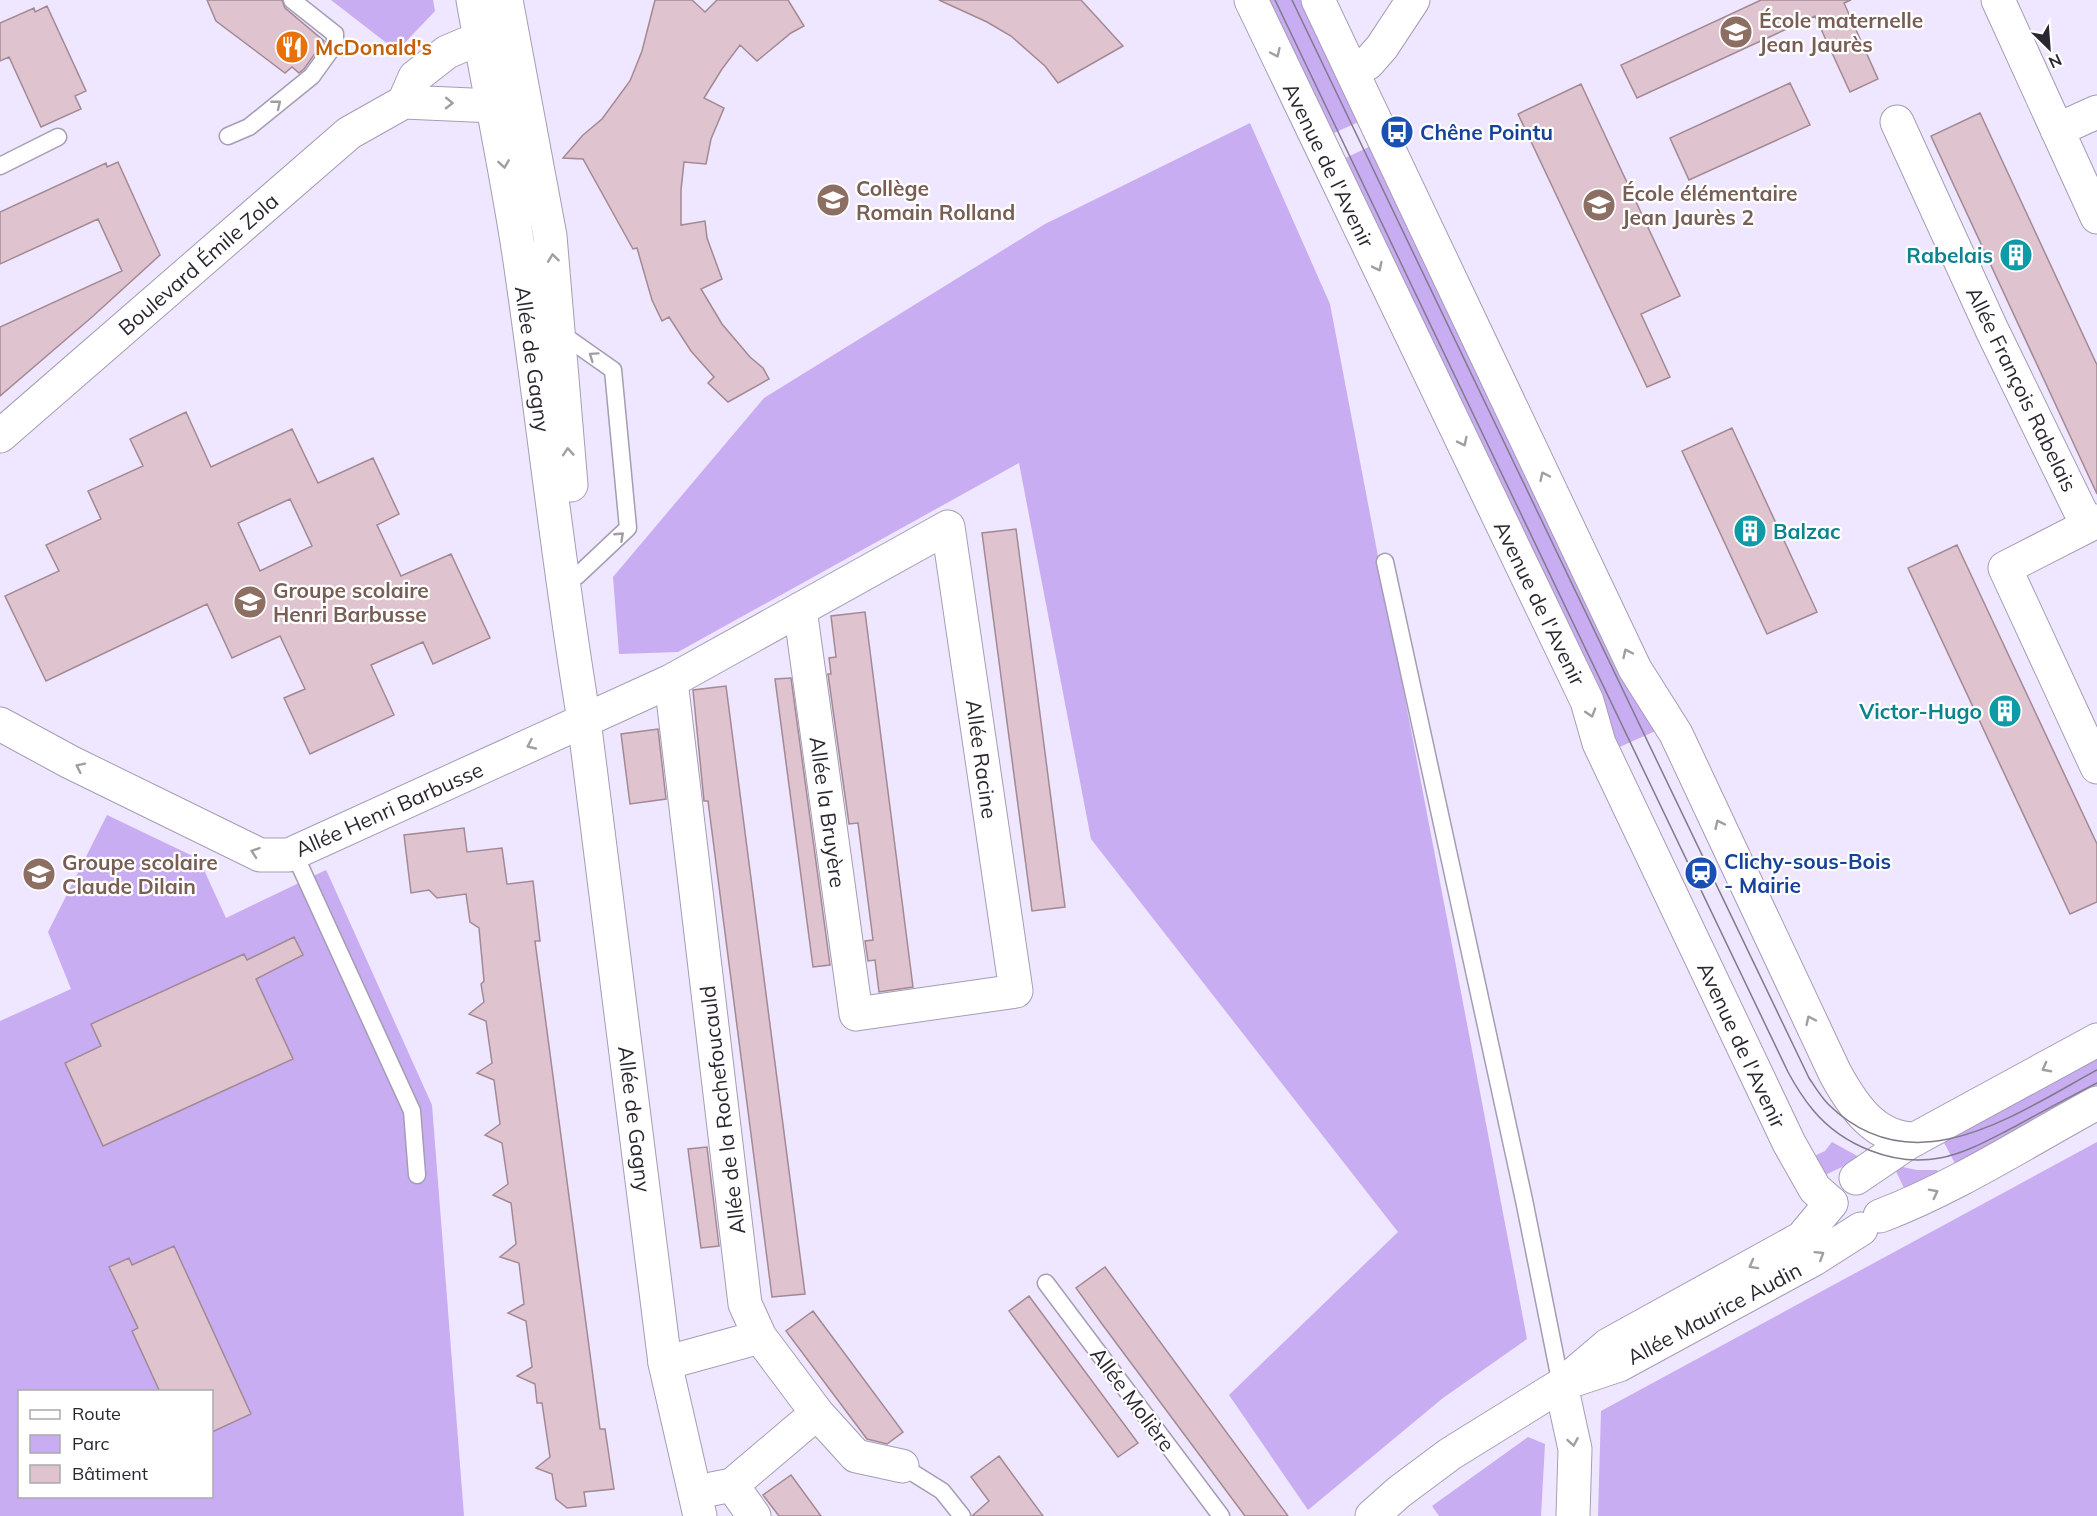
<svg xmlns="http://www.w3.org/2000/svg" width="2097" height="1516" viewBox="0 0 2097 1516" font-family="Mulish,sans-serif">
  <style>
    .green { fill: #c8adf2; fill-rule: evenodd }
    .building { fill: #dfc4cf; stroke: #a28994; stroke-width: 1.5; fill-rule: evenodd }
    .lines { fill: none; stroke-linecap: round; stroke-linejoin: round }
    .service-casing { stroke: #a59db4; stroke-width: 19 }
    .minor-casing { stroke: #a59db4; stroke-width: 35 }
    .tertiary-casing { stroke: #a59db4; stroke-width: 35 }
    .secondary-casing { stroke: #a59db4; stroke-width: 35 }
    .service { stroke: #fff; stroke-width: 16 }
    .minor { stroke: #fff; stroke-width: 33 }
    .tertiary { stroke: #fff; stroke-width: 33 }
    .secondary { stroke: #fff; stroke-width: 33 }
    .tram { stroke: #807a8a; stroke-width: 1.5 }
    .oneway { stroke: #a09ea2 }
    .labels { text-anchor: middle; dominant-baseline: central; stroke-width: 4.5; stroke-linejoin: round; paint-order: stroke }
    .education-label { font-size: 21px; font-weight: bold; fill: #785e54; stroke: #fff; text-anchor: start }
    .food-label { font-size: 21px; font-weight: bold; fill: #c56008; stroke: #fff; text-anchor: start }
    .transit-label { font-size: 21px; font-weight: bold; fill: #164399; stroke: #fff; text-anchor: start }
    .street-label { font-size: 21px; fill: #2b2730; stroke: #fff }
    .culture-label { font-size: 21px; font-weight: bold; fill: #0d838f; stroke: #fff; text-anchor: end }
  </style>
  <rect width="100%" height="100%" fill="#efe6ff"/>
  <path class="green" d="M331,0H433L435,11L397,51Z
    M1260,0H1305L1363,120L1325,137Z
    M1250,123L1330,304L1527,1339L1443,1398L1308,1510L1229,1395L1398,1232L1091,839L1019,463L678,652L619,654L613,577L764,398L1045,224Z
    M1375,144L1660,729L1615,749L1337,162Z
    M107,815L199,859L226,918L326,870L328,874L432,1105L464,1516H0V1021L71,989L48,932ZM20,1392H212V1496H20Z
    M2097,1054V1093L1958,1169L1941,1137Z
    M1832,1142L1861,1158L1823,1176L1812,1157L1825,1151Z
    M2097,1142V1516H1598L1601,1411Z
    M1893,1165L1917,1170H1937L1941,1177L1904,1188Z
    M1528,1437L1545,1444L1541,1516H1439L1432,1506Z"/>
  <path class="building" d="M207,0H282L285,8L324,41L304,69L299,73L292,67L285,73L216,21Z
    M655,0H692L705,12L717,0H788L804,26L791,33L757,61L740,45L722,69L704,98L724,108L711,139L706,164L684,162L681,190V225L705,221L707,238L722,279L701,289L722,324L750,357L763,368L769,379L728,402L708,383L714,377L691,351L669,317L662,321L652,300L637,248L633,249L583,159L563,158L583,135L602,119L630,81L642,51Z
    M939,0H1081L1123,46L1058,83L1045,66L1011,36L987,22Z
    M1761,0H1851L1844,3L1878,79L1850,92L1815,16L1637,98L1621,65Z
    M47,6L86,91L75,96L81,109L41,127L9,57L0,61V23L34,8L35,12Z
    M1790,83L1810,125L1689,180L1670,138Z
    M1581,84L1680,296L1641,314L1670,377L1647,387L1518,114Z
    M1980,113L2097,365V494L1931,136Z
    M118,162L160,255L92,317L0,396V327L122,271L98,219L0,264V212L106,163L107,167Z
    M186,412L211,467L292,429L318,483L373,458L399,514L377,525L401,576L451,554L490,638L433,664L423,642L371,665L394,715L310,754L284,698L305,689L280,636L232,658L207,604L46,681L5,596L59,571L46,545L101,519L88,491L143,466L130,439ZM290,499L312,546L260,571L238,523Z
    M1732,428L1817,612L1767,634L1682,451Z
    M1016,529L1065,907L1032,911L982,533Z
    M1957,545L2097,844V902L2070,914L1908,568Z
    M865,612L913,987L879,992L875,960L868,961L865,941L873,940L858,823L849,824L828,674H831L829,658L836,657L831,616Z
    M791,678L830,965L813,967L775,679Z
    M726,686L805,1294L772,1297L708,801H704L693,690Z
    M658,729L666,799L630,804L621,734Z
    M464,828L467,852L502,848L507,884L533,881L540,941H535L600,1429H605L614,1489L584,1492L586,1506L567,1508L556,1499L552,1474L536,1468L550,1457L542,1403H537L535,1384L517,1376L532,1367L526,1321L508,1313L524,1304L519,1263L500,1257L516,1244L511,1203L493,1195L508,1184L502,1143L485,1135L500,1124L494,1080L477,1073L492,1063L486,1021L469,1014L484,1002L481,984L484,981L479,928L470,922L466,894L437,898L429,890L411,893L404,835Z
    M294,937L303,955L256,979L293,1059L103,1146L65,1063L101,1046L91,1024L244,954L247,960Z
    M707,1147L719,1246L701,1248L688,1149Z
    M174,1246L251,1414L212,1432V1392H160L132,1331L138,1328L109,1267L129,1258L132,1265Z
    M1105,1267L1288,1516H1245L1102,1324L1076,1288Z
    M1029,1296L1138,1443L1118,1457L1009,1311Z
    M813,1311L903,1432L887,1444L867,1439L786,1331Z
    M999,1456L1043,1516H972L989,1501L971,1477Z
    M791,1475L821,1516H779L763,1495Z"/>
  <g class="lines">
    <defs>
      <path id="service" d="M228,136L249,127L312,76L335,44V34L292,0
        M0,166L58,137
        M559,332L613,370L628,528L577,576
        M1385,562L1524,1200L1561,1385
        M294,853L412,1111L417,1175
        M1046,1283L1221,1516
        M902,1466L942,1491L962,1516"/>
      <path id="minor" d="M1251,0L1587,701L1599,743L1789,1143L1815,1189L1831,1203
        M1318,0L1635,669L1676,734L1835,1073C1853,1106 1875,1139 1915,1139
        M1998,0L2097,217
        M1352,71L1368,63L1382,47L1413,0
        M404,102L415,77L447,52L480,38L506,52
        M1897,122L1992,330L2087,525
        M2057,130L2097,112
        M0,436L349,133L404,102L494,106
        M2097,521L2005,568L2097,767
        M671,681L745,1304L760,1337L817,1413L856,1456L902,1466
        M0,724L70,762L260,855H289L671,681L948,527L1016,991L856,1014L800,609
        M665,1363L760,1337
        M1561,1385L1575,1449L1573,1516
        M732,1485L817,1413
        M712,1489L732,1485L754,1516"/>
      <path id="tertiary" d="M1856,1178L1906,1144L2097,1040
        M1880,1216C1956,1187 2025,1142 2097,1103
        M1577,1379L1619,1365L1814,1259L1861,1229
        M1372,1516L1399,1492L1450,1454L1561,1385L1608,1345L1802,1238L1831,1203"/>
      <path id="secondary" d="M473,0C488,85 506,169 519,254C542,409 558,565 584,720L665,1363L700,1516
        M506,0L550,236L571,485"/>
    </defs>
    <use href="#service" class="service-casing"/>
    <use href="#minor" class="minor-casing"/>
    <use href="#tertiary" class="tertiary-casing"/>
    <use href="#secondary" class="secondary-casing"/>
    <use href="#service" class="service"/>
    <use href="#minor" class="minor"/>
    <use href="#tertiary" class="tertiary"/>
    <use href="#secondary" class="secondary"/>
    <path class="tram" d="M1275,0L1788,1072C1795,1085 1803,1098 1813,1110C1842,1145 1894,1167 1940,1158C1967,1153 1992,1138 2016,1126C2043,1111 2070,1097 2097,1083
      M1292,0L1809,1078C1815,1087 1821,1097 1828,1104C1913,1188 2014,1115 2097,1070"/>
  </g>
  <defs><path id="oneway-chevron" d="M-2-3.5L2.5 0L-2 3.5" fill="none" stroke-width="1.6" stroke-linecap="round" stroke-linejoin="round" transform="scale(1.5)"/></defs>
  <g class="oneway">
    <use href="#oneway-chevron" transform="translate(1276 53) rotate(65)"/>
    <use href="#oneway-chevron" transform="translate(449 103) rotate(1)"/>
    <use href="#oneway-chevron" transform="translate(277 104) rotate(-39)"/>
    <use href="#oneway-chevron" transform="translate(504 164) rotate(81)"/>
    <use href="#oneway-chevron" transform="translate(553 258) rotate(-97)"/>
    <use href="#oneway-chevron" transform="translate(1378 267) rotate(64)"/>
    <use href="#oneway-chevron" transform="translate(593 356) rotate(-145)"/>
    <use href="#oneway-chevron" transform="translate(1463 442) rotate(64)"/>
    <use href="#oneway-chevron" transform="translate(568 452) rotate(-94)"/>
    <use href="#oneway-chevron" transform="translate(1544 476) rotate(-115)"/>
    <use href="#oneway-chevron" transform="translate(620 536) rotate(-43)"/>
    <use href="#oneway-chevron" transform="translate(1627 653) rotate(-115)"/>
    <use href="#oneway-chevron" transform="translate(1591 713) rotate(73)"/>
    <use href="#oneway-chevron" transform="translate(531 745) rotate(155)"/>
    <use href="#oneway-chevron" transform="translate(80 767) rotate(-154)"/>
    <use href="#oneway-chevron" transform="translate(1719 824) rotate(-115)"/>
    <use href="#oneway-chevron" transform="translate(255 852) rotate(-161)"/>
    <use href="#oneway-chevron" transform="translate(1810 1020) rotate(-115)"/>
    <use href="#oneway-chevron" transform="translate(2046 1068) rotate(152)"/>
    <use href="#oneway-chevron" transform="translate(1934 1193) rotate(-27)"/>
    <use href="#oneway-chevron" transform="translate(1820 1255) rotate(-32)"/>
    <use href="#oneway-chevron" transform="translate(1753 1265) rotate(151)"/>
    <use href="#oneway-chevron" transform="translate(1573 1442) rotate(80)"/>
  </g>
  <defs>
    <symbol id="school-disc" viewBox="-11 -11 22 22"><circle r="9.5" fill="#8d6e63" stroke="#fff"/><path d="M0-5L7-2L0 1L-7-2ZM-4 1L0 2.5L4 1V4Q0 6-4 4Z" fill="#fff"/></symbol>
    <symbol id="restaurant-disc" viewBox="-11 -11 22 22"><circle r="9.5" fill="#e8710a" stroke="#fff"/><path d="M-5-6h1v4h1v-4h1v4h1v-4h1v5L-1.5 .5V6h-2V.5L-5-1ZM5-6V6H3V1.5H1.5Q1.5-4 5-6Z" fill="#fff"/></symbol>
    <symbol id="bus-disc" viewBox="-11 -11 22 22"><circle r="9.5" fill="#1a4fb4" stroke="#fff"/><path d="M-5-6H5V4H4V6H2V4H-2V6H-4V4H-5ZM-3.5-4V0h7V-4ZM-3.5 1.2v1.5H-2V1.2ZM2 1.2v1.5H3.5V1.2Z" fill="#fff"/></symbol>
    <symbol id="building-disc" viewBox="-11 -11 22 22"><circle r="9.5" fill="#0f9aa8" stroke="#fff"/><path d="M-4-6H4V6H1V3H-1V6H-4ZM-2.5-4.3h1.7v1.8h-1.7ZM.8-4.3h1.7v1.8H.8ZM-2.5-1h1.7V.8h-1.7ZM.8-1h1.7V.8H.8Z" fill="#fff"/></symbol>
    <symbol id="station-disc" viewBox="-11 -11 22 22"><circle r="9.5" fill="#1a4fb4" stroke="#fff"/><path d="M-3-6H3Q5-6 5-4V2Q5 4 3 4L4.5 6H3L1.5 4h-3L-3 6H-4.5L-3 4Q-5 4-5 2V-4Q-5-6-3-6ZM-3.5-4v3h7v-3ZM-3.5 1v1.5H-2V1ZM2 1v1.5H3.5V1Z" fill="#fff"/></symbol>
  </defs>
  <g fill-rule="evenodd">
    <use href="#school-disc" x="1717" y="13" width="38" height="38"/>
    <use href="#restaurant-disc" x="273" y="28" width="38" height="38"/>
    <use href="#bus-disc" x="1378" y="113" width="38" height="38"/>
    <use href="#school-disc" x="814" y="181" width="38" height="38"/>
    <use href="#school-disc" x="1580" y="186" width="38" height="38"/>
    <use href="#building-disc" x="1997" y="236" width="38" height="38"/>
    <use href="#building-disc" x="1731" y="512" width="38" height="38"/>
    <use href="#school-disc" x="231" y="583" width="38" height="38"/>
    <use href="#building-disc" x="1986" y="692" width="38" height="38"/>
    <use href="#station-disc" x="1682" y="854" width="38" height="38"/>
    <use href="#school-disc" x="20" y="855" width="38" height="38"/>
  </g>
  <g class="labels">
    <g class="education-label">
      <text x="1759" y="20">École maternelle<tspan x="1759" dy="24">Jean Jaurès</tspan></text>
      <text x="856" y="188">Collège<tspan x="856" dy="24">Romain Rolland</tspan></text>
      <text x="1622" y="193">École élémentaire<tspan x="1622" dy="24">Jean Jaurès 2</tspan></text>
      <text x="273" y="590">Groupe scolaire<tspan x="273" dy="24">Henri Barbusse</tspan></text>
      <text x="62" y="862">Groupe scolaire<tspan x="62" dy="24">Claude Dilain</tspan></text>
    </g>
    <g class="food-label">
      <text x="315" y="47">McDonald's</text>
    </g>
    <g class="transit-label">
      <text x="1420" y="132">Chêne Pointu</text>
      <text x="1724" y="861">Clichy-sous-Bois<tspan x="1724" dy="24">- Mairie</tspan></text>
    </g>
    <g class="street-label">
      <text transform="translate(1329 165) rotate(64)">Avenue de l'Avenir</text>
      <text transform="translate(198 264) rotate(-41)">Boulevard Émile Zola</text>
      <text transform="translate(533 359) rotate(82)">Allée de Gagny</text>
      <text transform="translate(2022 389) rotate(64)">Allée François Rabelais</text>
      <text transform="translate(1540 603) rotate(64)">Avenue de l'Avenir</text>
      <text transform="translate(982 759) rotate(82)">Allée Racine</text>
      <text transform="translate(389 809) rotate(-24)">Allée Henri Barbusse</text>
      <text transform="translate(828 812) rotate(82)">Allée la Bruyère</text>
      <text transform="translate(1742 1045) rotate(65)">Avenue de l'Avenir</text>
      <text transform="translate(722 1110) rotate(-97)">Allée de la Rochefoucauld</text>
      <text transform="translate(635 1119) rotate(83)">Allée de Gagny</text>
      <text transform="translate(1714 1313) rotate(-28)">Allée Maurice Audin</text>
      <text transform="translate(1133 1399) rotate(53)">Allée Molière</text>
    </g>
    <g class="culture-label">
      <text x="1993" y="255">Rabelais</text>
      <text x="1773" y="531" text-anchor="start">Balzac</text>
      <text x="1982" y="711">Victor-Hugo</text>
    </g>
  </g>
  <rect x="18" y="1390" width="195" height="108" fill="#ffffff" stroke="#aaa9ac" stroke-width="1.5"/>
  <rect x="30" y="1410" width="30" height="9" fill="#ffffff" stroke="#aaa9ac" stroke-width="1.5"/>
  <text x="72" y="1420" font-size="18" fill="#2b2730">Route</text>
  <rect x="30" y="1435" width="30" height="18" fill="#c8adf2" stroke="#aaa9ac" stroke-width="1.5"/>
  <text x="72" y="1450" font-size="18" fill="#2b2730">Parc</text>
  <rect x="30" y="1465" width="30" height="18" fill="#dfc4cf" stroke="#aaa9ac" stroke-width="1.5"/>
  <text x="72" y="1480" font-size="18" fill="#2b2730">Bâtiment</text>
  <g transform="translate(2049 48) rotate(155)" stroke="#ffffff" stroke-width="4.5" paint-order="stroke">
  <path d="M0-4.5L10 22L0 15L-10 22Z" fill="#2b2730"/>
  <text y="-9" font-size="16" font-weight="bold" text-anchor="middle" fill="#2b2730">N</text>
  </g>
</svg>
